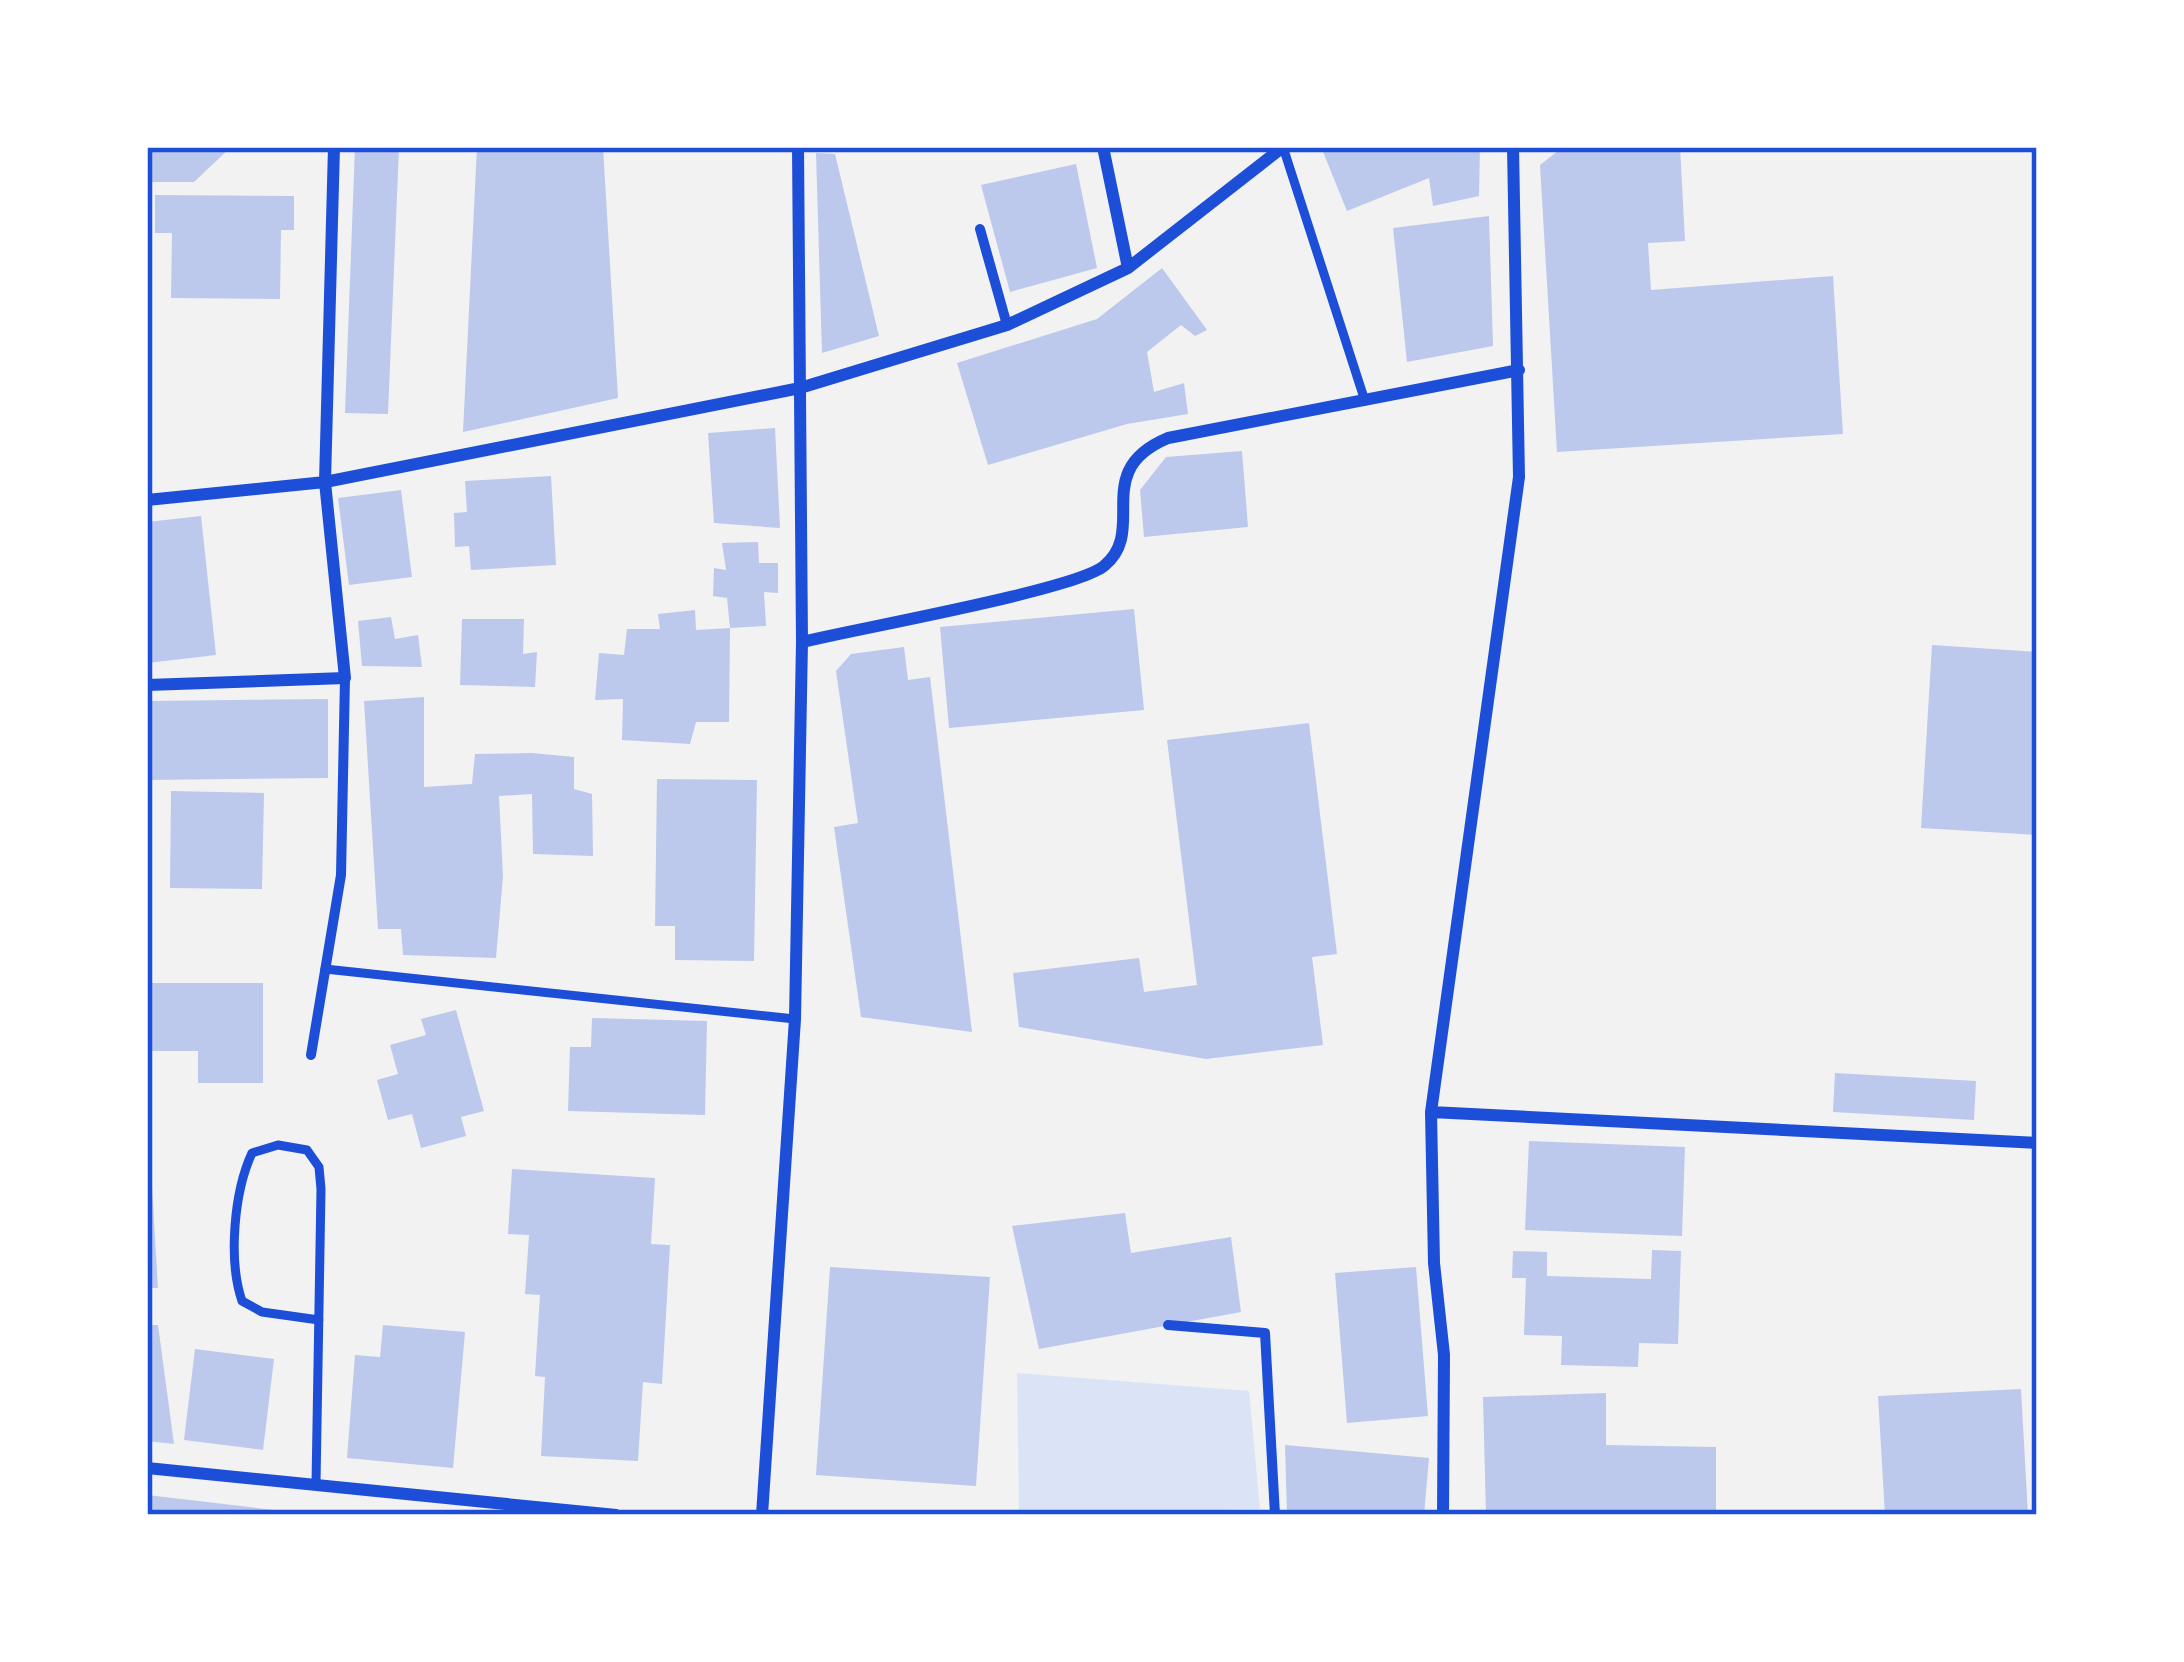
<svg xmlns="http://www.w3.org/2000/svg" width="2184" height="1662" viewBox="0 0 2184 1662" font-family="'Space Grotesk',sans-serif">
  <style>
    .green { fill: #dbe4f7 }
    .building { fill: #bdc9ec }
    .lines { fill: none; stroke-linecap: round; stroke-linejoin: round }
    .service { stroke: #1d4ed8; stroke-width: 9 }
    .pedestrian { stroke: #1d4ed8; stroke-width: 10 }
    .minor { stroke: #1d4ed8; stroke-width: 12 }
    .neatline { fill: none; stroke: #1d4ed8; stroke-width: 4.5 }
  </style>
  <rect width="100%" height="100%" fill="#f2f2f2"/>
  <path class="green" d="M1017,1373L1249,1391L1260,1509L1019,1515Z"/>
  <path class="building" d="M147,147H231L194,182H147Z
    M355,147H399L388,414L345,413Z
    M477,147H603L618,398L463,432Z
    M1321,147H1480L1479,196L1433,206L1429,178L1347,211Z
    M1563,147H1680L1685,241L1648,243L1651,290L1833,276L1843,434L1557,452L1540,165Z
    M816,153L835,154L879,336L822,353Z
    M1076,164L1097,268L1010,292L981,185Z
    M155,195L294,196V230H281L280,299L171,298L172,233H155Z
    M1489,216L1493,346L1407,362L1393,228Z
    M1162,268L1207,330L1195,336L1181,325L1147,352L1154,392L1184,383L1188,414L1127,424L988,465L957,363L1097,319Z
    M775,428L780,528L714,523L708,433Z
    M1242,451L1248,527L1144,537L1140,490L1166,457Z
    M551,476L556,565L471,570L469,546L455,547L454,513L467,512L465,481Z
    M401,490L412,577L349,585L338,498Z
    M201,516L216,655L147,663V522Z
    M758,542L759,563H778V593L764,592L766,626L730,628L727,598L713,596L714,568L726,570L722,543Z
    M1134,609L1144,710L949,728L940,627Z
    M695,610L696,630L730,628L729,722H696L690,744L622,740L623,699L595,700L599,653L624,655L627,629H660L658,614Z
    M391,617L395,639L418,635L422,667L362,666L358,621Z
    M462,619H524L523,654L537,652L535,687L460,685Z
    M1932,645L2037,652V835L1921,828Z
    M904,647L908,680L930,677L972,1032L861,1017L834,827L858,823L836,671L851,654Z
    M424,697V787L472,784L475,754L532,753L574,757V789L592,794L593,856L533,854L532,794L499,796L503,876L496,958L403,955L401,929H378L364,701Z
    M328,699V778L147,780V701Z
    M1309,723L1337,954L1312,957L1323,1045L1206,1059L1019,1027L1013,973L1139,958L1144,992L1197,985L1167,740Z
    M657,779L757,780L754,961L675,960V926H655Z
    M171,791L264,793L262,889L170,888Z
    M147,983H263V1083H198V1051H147Z
    M456,1010L484,1111L461,1117L466,1136L421,1148L412,1114L388,1120L377,1080L398,1074L390,1045L426,1035L421,1019Z
    M592,1018L707,1021L705,1115L568,1111L570,1047H591Z
    M1835,1073L1976,1081L1974,1120L1833,1112Z
    M1529,1141L1685,1147L1682,1236L1525,1230Z
    M512,1169L655,1178L651,1244L670,1245L662,1384L643,1382L638,1461L541,1456L545,1377L535,1376L540,1295L525,1294L529,1235L508,1234Z
    M147,1187H152L158,1288H147Z
    M1125,1213L1131,1253L1231,1237L1241,1312L1039,1349L1012,1226Z
    M1652,1250L1681,1251L1678,1344L1639,1343L1638,1367L1561,1365L1562,1336L1524,1335L1526,1278H1512L1513,1251L1547,1252V1276L1651,1279Z
    M830,1267L990,1277L976,1486L816,1475Z
    M1416,1267L1428,1416L1347,1423L1335,1273Z
    M147,1325H158L174,1444L147,1441Z
    M383,1325L465,1332L453,1468L347,1458L355,1355L380,1357Z
    M195,1349L274,1359L263,1450L184,1440Z
    M2021,1389L2028,1515H1885L1878,1396Z
    M1606,1393V1445L1716,1447V1515H1486L1483,1397Z
    M1285,1445L1429,1458L1424,1515H1287Z
    M147,1495L291,1512V1515H147Z"/>
  <g class="lines">
    <path class="service" d="M1283,147L1365,401
      M325,969L795,1019
      M316,1484L321,1189L319,1167L307,1150L278,1145L252,1153C234,1192 228,1260 242,1301L262,1312L319,1320"/>
    <path class="pedestrian" d="M980,229L1007,325
      M311,1055L341,875L345,678
      M1168,1325L1265,1333L1275,1515"/>
    <path class="minor" d="M1103,147L1128,268
      M147,500L325,482L800,388L1007,325L1128,268L1283,147
      M802,642C854,629 1075,590 1104,566C1149,529 1089,471 1168,438L1519,370
      M147,685L345,678L325,482L334,147
      M1431,1112L2037,1143
      M147,1468L616,1515
      M762,1515L795,1019L802,642L798,147
      M1443,1515L1444,1355L1434,1263L1431,1112L1519,477L1513,147"/>
  </g>
  <rect width="2184" height="1662" fill="none" stroke="#ffffff" stroke-width="300"/>
  <rect x="150" y="150" width="1884" height="1362" class="neatline"/>
</svg>
